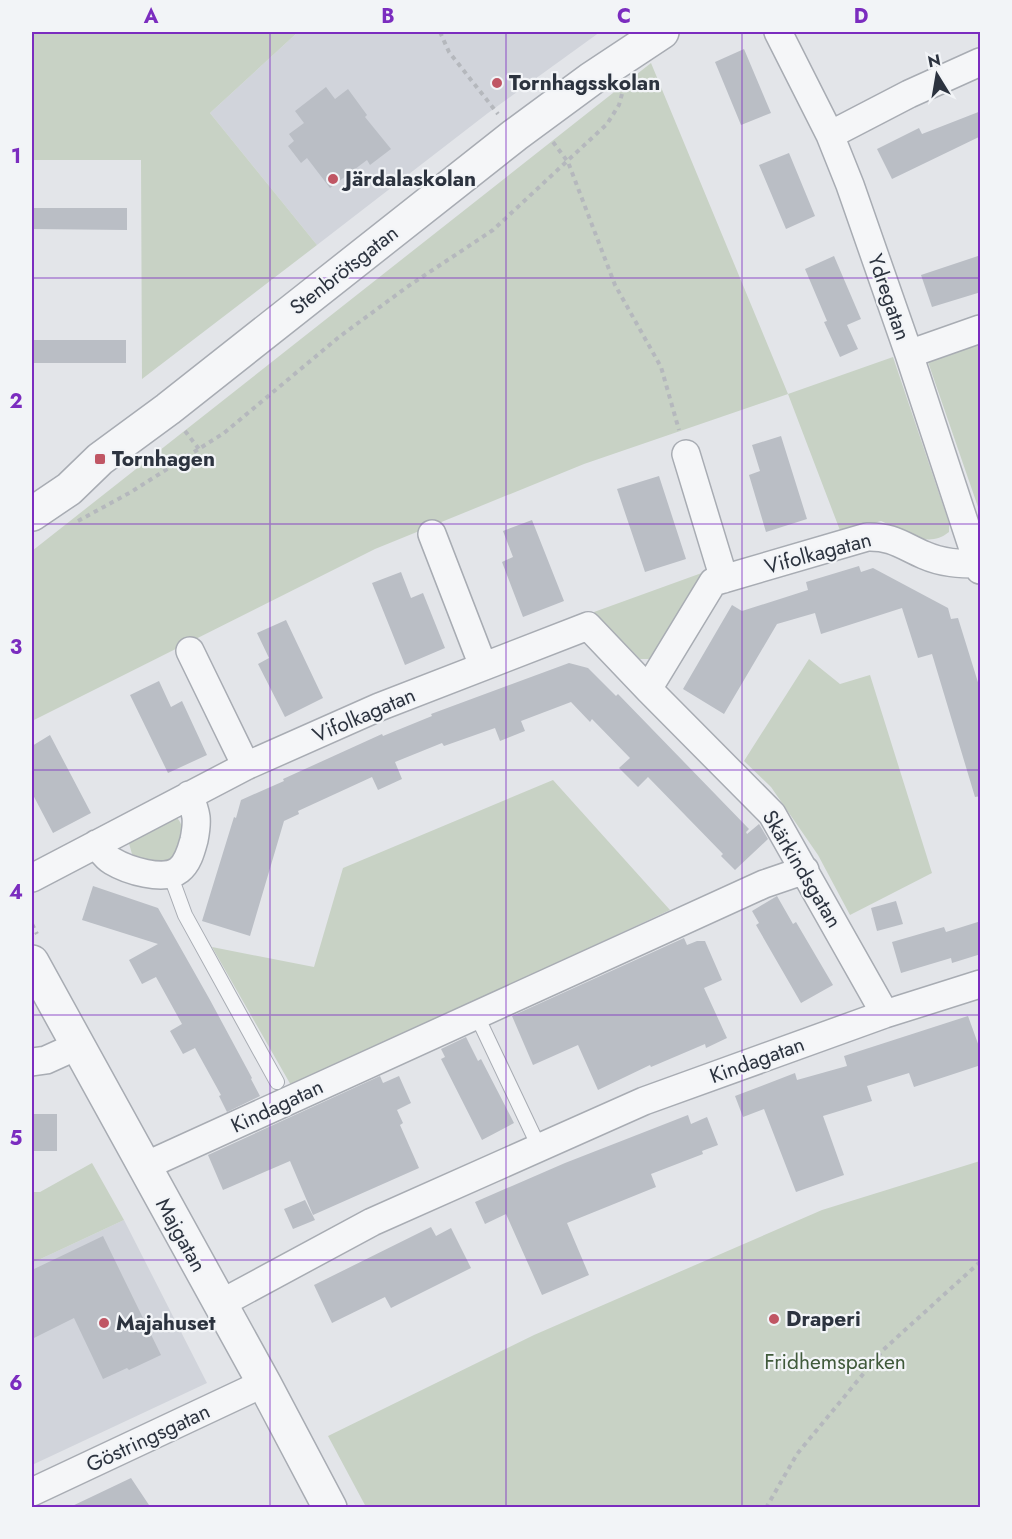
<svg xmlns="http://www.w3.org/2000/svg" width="1012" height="1539" viewBox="0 0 1012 1539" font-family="Jost,sans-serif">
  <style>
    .built { fill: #d1d4db }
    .green { fill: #c8d2c5 }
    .building { fill: #babec5 }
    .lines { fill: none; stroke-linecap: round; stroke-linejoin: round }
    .service-casing { stroke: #a8acb3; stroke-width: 16 }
    .minor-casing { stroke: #a8acb3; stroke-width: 30 }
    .tertiary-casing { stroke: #a8acb3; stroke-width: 36 }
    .path { stroke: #b5b8bd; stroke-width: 4; stroke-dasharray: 4.5 4.5; stroke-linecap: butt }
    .service { stroke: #f5f6f8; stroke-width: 14 }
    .minor { stroke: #f5f6f8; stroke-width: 27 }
    .tertiary { stroke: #f5f6f8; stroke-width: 33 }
    .grid { fill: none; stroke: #7b2cbf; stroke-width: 1.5; stroke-opacity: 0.55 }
    .poi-dot { fill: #c05664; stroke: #f2f4f7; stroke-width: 2 }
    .labels { text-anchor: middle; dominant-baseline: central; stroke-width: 4.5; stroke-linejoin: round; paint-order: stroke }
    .poi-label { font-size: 21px; font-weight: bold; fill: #2c333f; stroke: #f2f4f7; text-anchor: start }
    .street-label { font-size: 21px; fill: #2c333f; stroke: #f2f4f7 }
    .park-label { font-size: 21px; fill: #405a3b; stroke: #f2f4f7 }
    .neatline { fill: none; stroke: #7b2cbf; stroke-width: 2 }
    .grid-label { font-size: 20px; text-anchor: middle; font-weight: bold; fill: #7b2cbf }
  </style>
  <rect width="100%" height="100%" fill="#e3e5e9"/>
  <path class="built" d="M298,32H600L488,113L317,245L210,113Z
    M124,1220L207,1383L32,1465V1263Z"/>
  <path class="green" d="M32,32H298L210,113L317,245L142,379L141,160H32Z
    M651,63L788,394L893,357L949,523V532C927,550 904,531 881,521L841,533L788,394L584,464L375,549L32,721V551Z
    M980,344V506L978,507L928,362Z
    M710,570L659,654L650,659H640L594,612Z
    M809,659L840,684L870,675L932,873L850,915L818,855L771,787L744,761Z
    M553,780L670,910L292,1087L212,947L314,967L343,868Z
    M176,817C189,828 181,857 165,861C152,864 143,859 132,854L128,840Z
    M980,1161V1507H366L328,1436L534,1335L822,1210Z
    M92,1163L124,1220L32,1263V1192H40Z"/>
  <path class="building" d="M744,49L771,113L741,125L715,62Z
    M326,87L335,99L348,89L367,115L365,117L391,149L370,165L367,160L330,188L307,158L301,163L288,146L294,141L289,134L304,123L295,111Z
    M981,111V136L892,179L877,149L919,128L922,134Z
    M789,153L815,216L786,229L759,165Z
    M32,208H127V230L32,229Z
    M981,255V292L932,307L921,275Z
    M834,256L861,319L847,325L858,349L840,357L824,322L827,321L805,269Z
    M32,340H126V363H32Z
    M781,436L807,519L766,532L749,475L760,471L752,445Z
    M659,476L686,559L645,572L617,489Z
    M532,520L564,601L523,617L502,562L513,557L503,531Z
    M859,566L861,572L873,568L948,608L951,619L958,618L981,692V796L975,797L932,654L918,658L902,608L821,634L815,613L777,624L724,714L683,689L732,605L742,611L808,590L806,582Z
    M401,572L411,598L423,593L445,648L405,665L372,583Z
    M286,620L323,698L285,717L258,664L269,658L257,633Z
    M569,663L588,668L616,696L618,694L749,829L746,832L747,834L759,824L768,839L735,870L721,856L723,854L648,777L638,787L619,768L630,758L592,719L590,722L571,702L521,721L525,731L500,741L495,728L444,746L442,743L395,762L402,779L378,790L372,777L298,811L299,814L284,821L250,936L202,921L234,817L236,818L241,800L284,781L283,779L382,734L383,736L432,716L431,714Z
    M159,681L171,707L182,701L207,755L168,773L130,695Z
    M50,735L91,813L53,833L32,793V746Z
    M93,886L158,908L210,1000L252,1078L251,1079L260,1096L227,1112L219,1096L221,1095L195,1048L183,1054L170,1031L182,1024L156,977L142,984L129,960L158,944L82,920Z
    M777,896L793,924L796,922L833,985L801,1003L756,925L759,923L752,911Z
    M896,901L903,924L877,931L871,908Z
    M981,921V954L952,963L951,958L901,973L892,942L944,927L946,932Z
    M684,938L687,945L697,941H705L722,980L704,988L727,1038L706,1048L705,1044L651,1067L650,1065L598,1090L578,1045L533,1065L512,1016Z
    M968,1016L981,1052V1065L914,1087L909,1073L867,1086L872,1101L823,1116L844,1175L796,1192L764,1109L743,1117L735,1096L795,1073L797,1080L847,1066L844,1056Z
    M466,1037L478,1061L481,1059L514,1123L482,1140L441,1059L445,1057L441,1049Z
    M380,1076L383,1083L399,1076L411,1103L397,1110L403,1123L400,1125L419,1168L313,1215L290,1161L223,1190L208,1155Z
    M32,1114H57V1151H32Z
    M688,1115L691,1124L707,1117L718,1145L702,1151L703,1154L651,1174L656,1187L567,1223L589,1275L542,1295L506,1214L485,1224L475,1202L565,1163Z
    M305,1200L315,1220L293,1229L284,1209Z
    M431,1227L436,1236L451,1228L471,1268L391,1308L385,1297L332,1323L314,1285Z
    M103,1236L161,1355L129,1370L127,1368L103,1379L74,1318L32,1339V1270Z
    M131,1478L151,1508H68Z"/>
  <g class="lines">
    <defs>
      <path id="service" d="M170,874L185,915L277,1082
        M476,1014L539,1147"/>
      <path id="minor" d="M778,32L830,135L850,185L909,354L980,570
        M830,135L909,94L980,62
        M909,354L980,329
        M686,454L724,579
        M432,534L483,666
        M190,651L246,766
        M648,689L772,814L885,1014
        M96,844C101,850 105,857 112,861C127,870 164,882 179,870C188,863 191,851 194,840C198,820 197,814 189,795
        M32,878L246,766L379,707L588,626L648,689L713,582L867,537C892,536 903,546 924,555C942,563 960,564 979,564
        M32,1062L46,1060L77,1046
        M143,1167L764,884L805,870
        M220,1304L372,1222L644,1101L885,1014L980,984
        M32,1492L264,1383"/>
      <path id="tertiary" d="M32,514L69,489L100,459L168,409L515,135L591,79L662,32
        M32,962L264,1383L330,1508"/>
    </defs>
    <use href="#service" class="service-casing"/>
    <use href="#minor" class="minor-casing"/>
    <use href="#tertiary" class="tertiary-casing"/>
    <path class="path" d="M440,32L449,52L498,114
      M553,142L568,162L615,285L661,367L679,430
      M185,431L199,449
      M78,521L131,492L224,433L339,337L407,287L493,230L607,124L619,105L622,94
      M32,924L37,934
      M766,1508L797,1454L883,1350L980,1262"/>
    <use href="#service" class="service"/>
    <use href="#minor" class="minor"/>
    <use href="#tertiary" class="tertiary"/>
  </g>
  <path class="grid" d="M270,32V1508M506,32V1508M742,32V1508M32,278H980M32,524H980M32,770H980M32,1015H980M32,1260H980"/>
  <g class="poi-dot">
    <circle cx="497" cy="83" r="6"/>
    <circle cx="333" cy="179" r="6"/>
    <rect x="94" y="453" width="12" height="12" rx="3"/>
    <circle cx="774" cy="1319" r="6"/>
    <circle cx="104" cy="1323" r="6"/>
  </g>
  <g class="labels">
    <g class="poi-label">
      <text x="509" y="83">Tornhagsskolan</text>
      <text x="345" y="179">Järdalaskolan</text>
      <text x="112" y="459">Tornhagen</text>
      <text x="786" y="1319">Draperi</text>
      <text x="116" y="1323">Majahuset</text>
    </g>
    <g class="street-label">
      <text transform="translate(344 270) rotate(-38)">Stenbrötsgatan</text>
      <text transform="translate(889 297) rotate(71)">Ydregatan</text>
      <text transform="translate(818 553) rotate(-15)">Vifolkagatan</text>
      <text transform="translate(364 715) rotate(-23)">Vifolkagatan</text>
      <text transform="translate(802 869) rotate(59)">Skärkindsgatan</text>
      <text transform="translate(757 1060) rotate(-20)">Kindagatan</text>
      <text transform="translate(277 1106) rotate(-25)">Kindagatan</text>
      <text transform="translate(181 1235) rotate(61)">Majgatan</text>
      <text transform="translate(148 1438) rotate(-25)">Göstringsgatan</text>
    </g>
    <g class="park-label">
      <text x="835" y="1362">Fridhemsparken</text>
    </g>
  </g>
  <rect width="1012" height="1539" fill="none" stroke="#f2f4f7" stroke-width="66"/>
  <g transform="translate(937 75) rotate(349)" stroke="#f2f4f7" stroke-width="4.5" paint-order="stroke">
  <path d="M0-4.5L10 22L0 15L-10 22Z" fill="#2c333f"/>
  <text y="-9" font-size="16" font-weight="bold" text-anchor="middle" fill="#2c333f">N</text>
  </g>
  <rect x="33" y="33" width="946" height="1473" class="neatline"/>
  <g class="grid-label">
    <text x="151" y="23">A</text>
    <text x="388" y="23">B</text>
    <text x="624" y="23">C</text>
    <text x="861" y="23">D</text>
    <text x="16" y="163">1</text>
    <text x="16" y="408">2</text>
    <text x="16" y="654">3</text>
    <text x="16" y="899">4</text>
    <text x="16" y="1145">5</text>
    <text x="16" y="1390">6</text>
  </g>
</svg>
